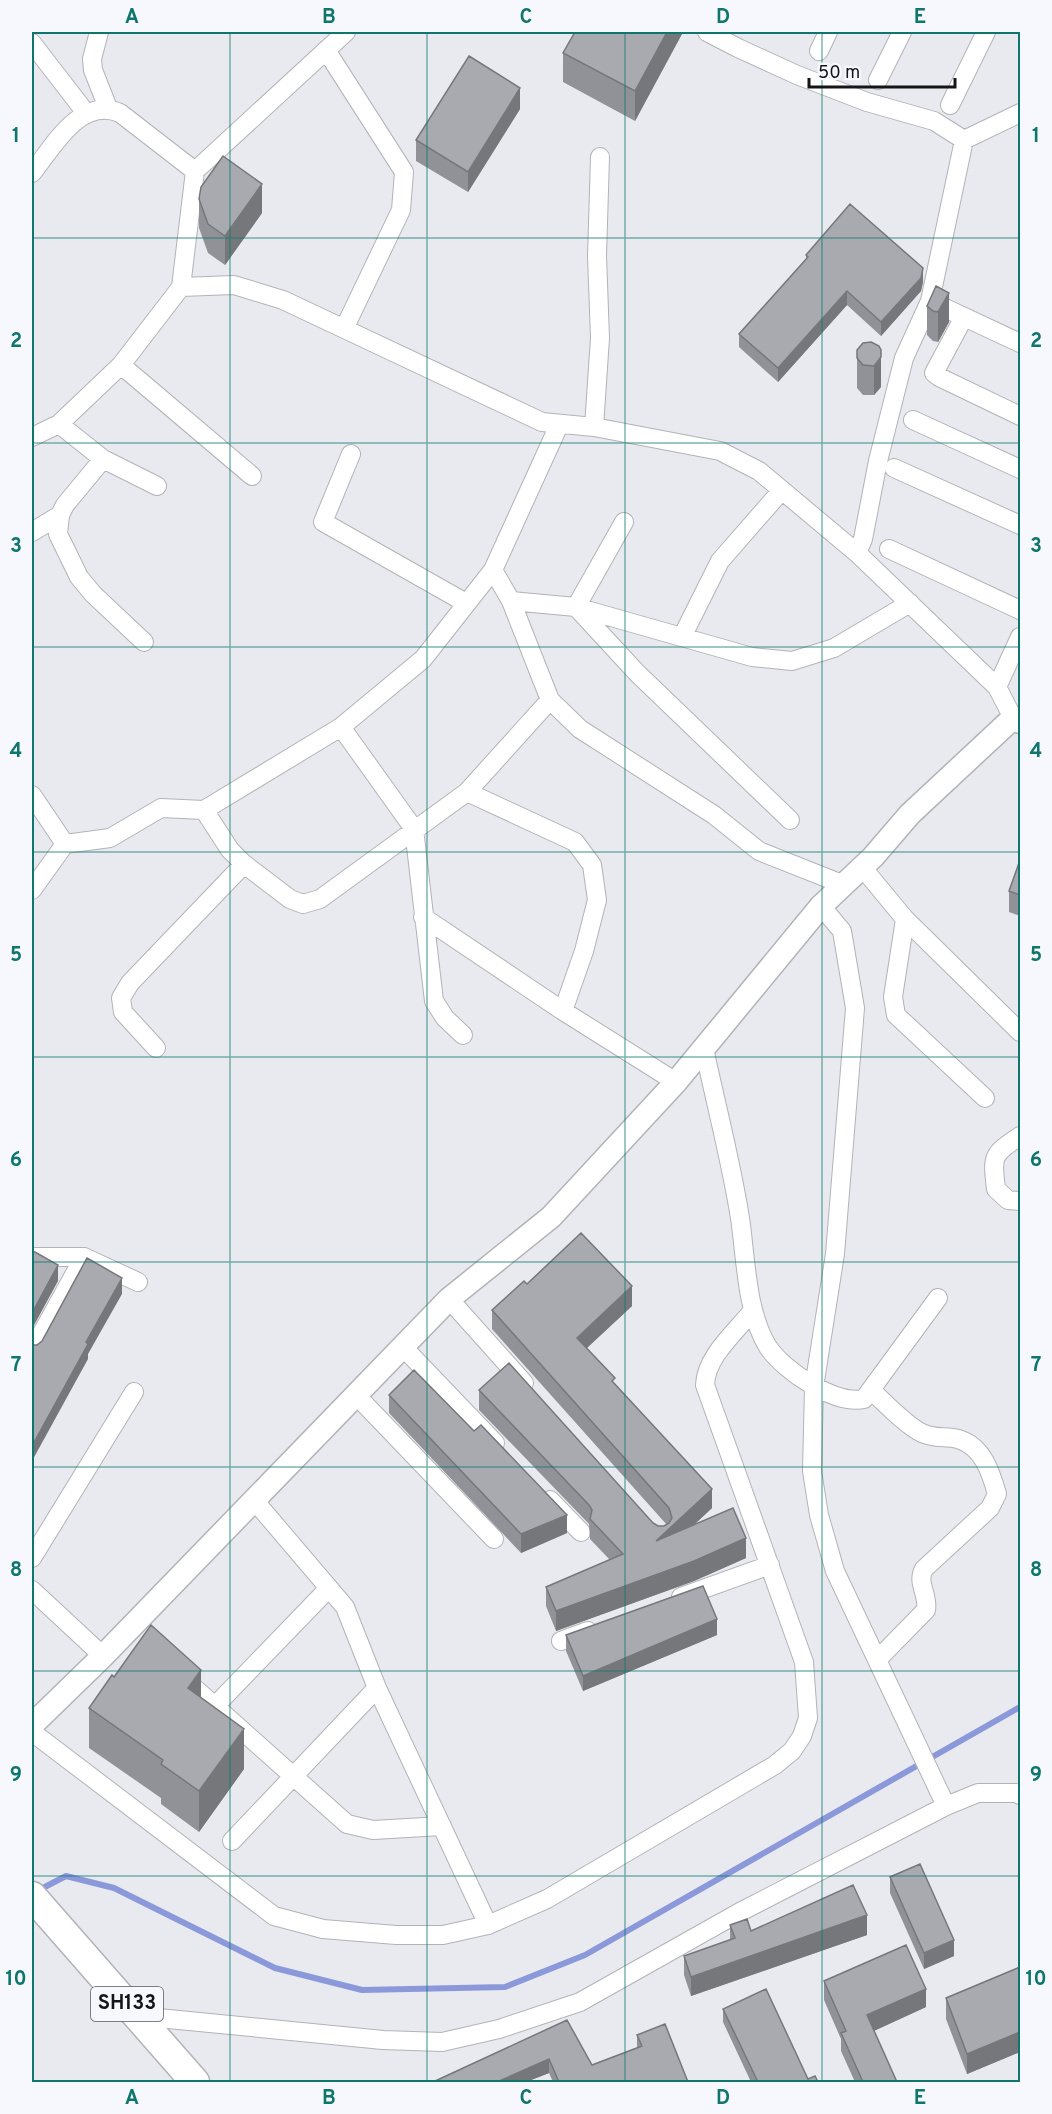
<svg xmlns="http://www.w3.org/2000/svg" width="1052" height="2114" viewBox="0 0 1052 2114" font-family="Overpass,sans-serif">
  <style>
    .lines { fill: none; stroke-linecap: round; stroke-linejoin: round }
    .stream { stroke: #8b99da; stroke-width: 6 }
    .minor-casing { stroke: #b2b3b8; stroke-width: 20 }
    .tertiary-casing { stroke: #b2b3b8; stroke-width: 25 }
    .primary-casing { stroke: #b2b3b8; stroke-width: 31 }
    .minor { stroke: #fff; stroke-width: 18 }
    .tertiary { stroke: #fff; stroke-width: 22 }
    .primary { stroke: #fff; stroke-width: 28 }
    .wall { fill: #919297 }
    .shaded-wall { fill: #76777b }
    .building { fill: #a9aab0; stroke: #76777b; stroke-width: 1.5 }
    .grid { fill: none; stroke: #0f766e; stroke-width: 1.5; stroke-opacity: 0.55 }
    .labels { text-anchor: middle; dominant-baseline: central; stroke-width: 5; stroke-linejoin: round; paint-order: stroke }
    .shield { fill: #f6f8fd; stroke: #58595c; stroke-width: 1.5 }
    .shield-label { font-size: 20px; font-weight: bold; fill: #151517 }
    .neatline { fill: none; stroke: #0f766e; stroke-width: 2 }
    .grid-label { font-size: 20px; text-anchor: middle; font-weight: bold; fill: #0f766e }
  </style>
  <rect width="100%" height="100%" fill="#e9eaf0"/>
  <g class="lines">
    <path class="stream" d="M37,1891L66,1876L114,1888L275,1968L362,1990L505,1987L585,1955L1020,1707"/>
    <defs>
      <path id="minor" d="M99,32L92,59L93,70L108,108
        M707,32L738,48L797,75L867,102L934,121L964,140L930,301L904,358L878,461L863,539L857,553
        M32,43L86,113
        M326,50L404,172L401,210L344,329
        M819,51L828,32
        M878,80L902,32
        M950,105L986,32
        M964,140L1020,113
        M32,173C53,147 80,96 120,113L195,171
        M181,287L234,285L283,300L542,422L594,427L720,451L759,471L857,553L997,687L1013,718
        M930,301L1020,343
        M964,317L934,373L939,377L1020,416
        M121,365L252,476
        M913,420L1020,469
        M59,424L103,459
        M594,427L600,338L597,256L600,157
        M32,437L59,424L121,365L181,287L195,171L346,32
        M351,454L323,522L466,603
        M894,468L1020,525
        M624,522L576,607L637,673L790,820
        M32,532L60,515
        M889,549L1020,610
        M493,570L511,601L550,700L580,729L714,815L759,851L842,884
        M511,601L576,607L752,657L792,661L834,648L910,603
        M682,637L720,561L782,490
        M144,642L93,594L79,577L58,534L60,515L65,505L103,459L157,486
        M997,687L1020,637
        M341,727L414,829L434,1001L445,1018L463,1035
        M467,792L575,842L592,865L597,900L584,951L563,1011
        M32,795L65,844L32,890
        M204,810L230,850L244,864L290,899L303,904L320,899L467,792L550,700
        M65,844L110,838L161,808L204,810L341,727L423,659L493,570L559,425
        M862,867L905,919L1020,1032
        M821,906L842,931L855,1008L835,1254L814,1387L812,1471L819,1515L835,1571L946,1806
        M423,917L563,1011L676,1082
        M905,919L893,997L896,1015L985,1098
        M156,1048L123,1012L121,998L130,983L244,864
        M704,1048C716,1105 731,1161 740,1218C746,1258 746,1312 768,1347C784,1371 835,1405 864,1399L938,1298
        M1020,1136C992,1155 992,1155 996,1189L1008,1200L1020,1201
        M32,1257H84L138,1282
        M449,1299L524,1383
        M403,1347L495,1443
        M32,1351L84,1257
        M872,1391C884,1402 908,1427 922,1433C934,1439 946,1436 958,1439C983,1446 991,1473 997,1494L990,1508L924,1569C916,1583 929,1595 926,1610L877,1660
        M356,1395L494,1539
        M254,1500L345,1607L377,1688L488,1925
        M550,1500L581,1532
        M32,1558L134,1392
        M32,1590L103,1656
        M681,1597L770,1565
        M561,1641L588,1631
        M182,1677L347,1824L373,1830L442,1826
        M215,1706L329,1588
        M32,1732L274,1916L323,1929L396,1935H443L488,1925L547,1899L775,1765L792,1751L802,1736L808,1718L804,1662L705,1385C706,1356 736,1332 753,1310
        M232,1841L377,1688
        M138,2016L383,2040L442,2042L499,2029L580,2002L740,1912L946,1806L978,1793H1016L1020,1795"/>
      <path id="tertiary" d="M32,1725L103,1656L449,1299L551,1217L676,1082L821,906L873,857L910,814L1013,718L1020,722"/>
      <path id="primary" d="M32,1896L195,2082"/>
    </defs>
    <use href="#minor" class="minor-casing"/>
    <use href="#tertiary" class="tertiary-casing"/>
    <use href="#primary" class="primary-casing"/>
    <use href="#minor" class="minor"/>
    <use href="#tertiary" class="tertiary"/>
    <use href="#primary" class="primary"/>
  </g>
  <path class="wall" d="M683,32L635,121L563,82V53Z
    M520,109L468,192L416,161V140Z
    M199,199L262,213L225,265L208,253L199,228Z
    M806,255L923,282L921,291L881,336L847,305L778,382L739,347V334L806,259Z
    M936,286L949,322L938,342L933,341L927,335V306Z
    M871,342L881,387L874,395H863L857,388V350Z
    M1020,860V916L1009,912V891Z
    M527,1284L632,1306L587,1348L712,1508L695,1524L746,1558L694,1581L556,1631L546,1606V1587L610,1560L590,1539L589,1524L479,1410V1390L653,1523L658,1526H664L667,1525L492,1329V1310Z
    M389,1395L567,1533L521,1553L389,1413Z
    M566,1635H717L583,1691L566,1651Z
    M114,1677L201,1698L244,1769L199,1832L161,1804V1798L89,1748V1708Z
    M890,1877L954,1956L924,1969L890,1893Z
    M730,1925L751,1931L867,1935L691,1996L684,1975V1956L730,1940Z
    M1020,1967V2052L967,2074L946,2019V1998Z
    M824,1981L926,2007L874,2031L897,2082H855L841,2051V2039L824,2000Z
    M723,2009L808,2079L818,2082H751L723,2022Z
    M567,2020L592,2065L637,2048V2035L688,2082H553L549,2073L526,2082Z"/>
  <path class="shaded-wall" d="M667,32H683L635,121V91Z
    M520,88V109L468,192V172Z
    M262,184V213L225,265V236Z
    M923,268V282L921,291L881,336V322Z
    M847,291V305L778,382V368Z
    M949,293V322L938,342V312Z
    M881,357V387L874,395V366Z
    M58,1265V1281L32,1329V1313Z
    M122,1278V1294L88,1354V1359L32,1461V1446L86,1342Z
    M632,1286V1306L577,1357V1338Z
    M712,1489V1508L656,1560V1541Z
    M567,1515V1533L521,1553V1534Z
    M746,1538V1558L694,1581L556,1631V1611Z
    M717,1619V1635L583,1691V1676Z
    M201,1670V1710L188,1688Z
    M244,1729V1769L199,1832V1791Z
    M867,1915V1935L691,1996V1977Z
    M954,1940V1956L924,1969V1953Z
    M926,1989V2007L867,2034V2015Z
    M1020,2032V2052L967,2074V2054Z
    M549,2059V2073L526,2082H497Z"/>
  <path class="building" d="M575,32H667L635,91L563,53Z
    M469,56L520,88L468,172L416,140Z
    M223,156L262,184L225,236L208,224L199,199L201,187Z
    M850,204L923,268L921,278L881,322L847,291L778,368L739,334L808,257L806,255Z
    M936,286L949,293L938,312L933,311L927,306Z
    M871,342L879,346L881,350V357L874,366L863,365L857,358V350L863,343Z
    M1020,860V895L1009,891Z
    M581,1233L632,1286L577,1338L615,1378L612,1381L712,1489L656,1541L733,1508L746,1538L694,1561L556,1611L546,1587L623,1554L590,1519L592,1510L589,1505L479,1390L509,1363L653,1523L658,1526H664L669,1523L672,1518L669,1508L492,1310L524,1281L527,1284Z
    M32,1252H35L58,1265L32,1313Z
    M87,1258L122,1278L86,1342L88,1344L32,1446V1345H37L42,1341Z
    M414,1370L474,1431L481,1425L567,1515L521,1534L389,1395Z
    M703,1586L717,1619L583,1676L566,1635Z
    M151,1625L201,1670L188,1688L244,1729L199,1791L161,1764L163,1760L89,1708L112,1675L114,1677Z
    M920,1864L954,1940L924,1953L890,1877Z
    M853,1885L867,1915L691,1977L684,1956L735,1938L730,1925L747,1919L751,1931Z
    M906,1945L926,1989L867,2015L897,2082H863L841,2033L846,2031L824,1981Z
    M1020,1967V2032L967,2054L946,1998Z
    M766,1989L808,2079L815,2076L818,2082H758L723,2009Z
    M567,2020L592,2065L642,2046L637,2035L665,2024L688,2082H559L549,2059L497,2082H433Z"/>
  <path class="grid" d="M230,32V2082M427,32V2082M625,32V2082M822,32V2082M32,238H1020M32,443H1020M32,647H1020M32,852H1020M32,1057H1020M32,1262H1020M32,1467H1020M32,1671H1020M32,1876H1020"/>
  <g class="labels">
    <rect class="shield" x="91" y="1987" width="72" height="34" rx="4.5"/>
    <g class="shield-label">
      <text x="127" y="2004">SH133</text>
    </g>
  </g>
  <rect width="1052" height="2114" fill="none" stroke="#f6f8fd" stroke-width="66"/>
  <path d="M809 78v9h146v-9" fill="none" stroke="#151517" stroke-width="3"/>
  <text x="818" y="78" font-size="18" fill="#151517" stroke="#f6f8fd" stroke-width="4.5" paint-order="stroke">50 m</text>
  <rect x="33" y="33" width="986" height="2048" class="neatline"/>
  <g class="grid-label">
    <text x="132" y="23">A</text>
    <text x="329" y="23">B</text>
    <text x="526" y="23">C</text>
    <text x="723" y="23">D</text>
    <text x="920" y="23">E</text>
    <text x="16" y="142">1</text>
    <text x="1036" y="142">1</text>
    <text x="16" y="347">2</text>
    <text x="1036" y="347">2</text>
    <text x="16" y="552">3</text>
    <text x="1036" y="552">3</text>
    <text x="16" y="757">4</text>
    <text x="1036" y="757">4</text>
    <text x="16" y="961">5</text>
    <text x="1036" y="961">5</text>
    <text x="16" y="1166">6</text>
    <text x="1036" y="1166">6</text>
    <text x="16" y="1371">7</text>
    <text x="1036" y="1371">7</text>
    <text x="16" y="1576">8</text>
    <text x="1036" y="1576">8</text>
    <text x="16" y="1781">9</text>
    <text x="1036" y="1781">9</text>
    <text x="16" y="1985">10</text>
    <text x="1036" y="1985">10</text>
    <text x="132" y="2104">A</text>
    <text x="329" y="2104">B</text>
    <text x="526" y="2104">C</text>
    <text x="723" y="2104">D</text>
    <text x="920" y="2104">E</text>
  </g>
</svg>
